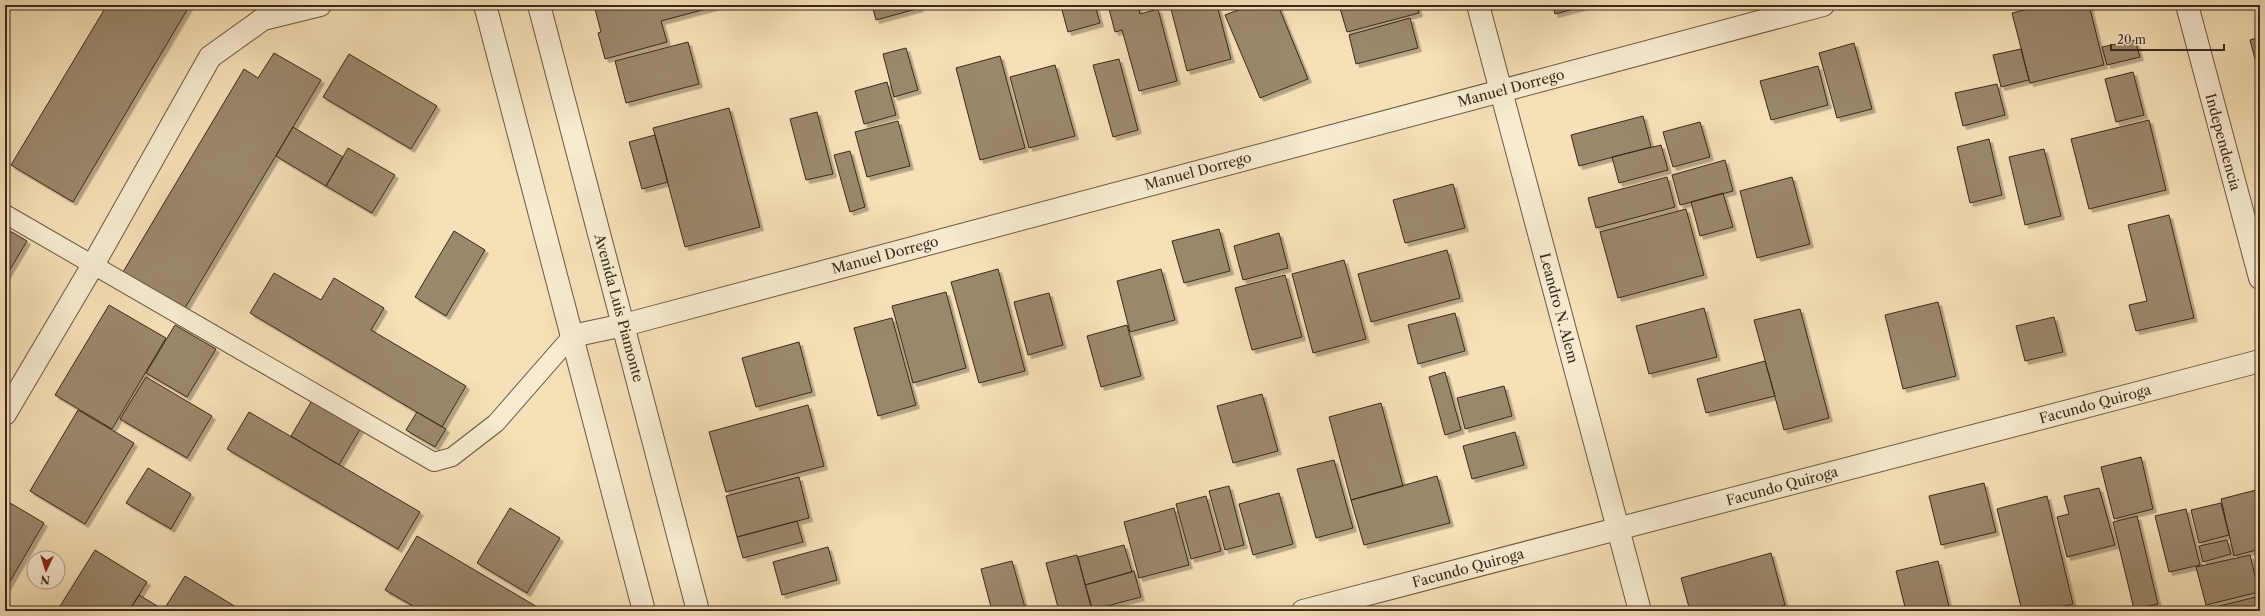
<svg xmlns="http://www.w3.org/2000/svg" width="2265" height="616" viewBox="0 0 2265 616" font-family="'Libre Caslon Text',serif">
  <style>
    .building { fill: #9b886c; stroke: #3a291a; filter: url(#shadow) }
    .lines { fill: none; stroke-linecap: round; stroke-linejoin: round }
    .service-casing { stroke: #695742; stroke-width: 20 }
    .minor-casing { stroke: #695742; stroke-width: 24 }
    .tertiary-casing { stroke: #695742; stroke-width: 24 }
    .service { stroke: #f8ebd1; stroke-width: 18 }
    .minor { stroke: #f8ebd1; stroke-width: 22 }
    .tertiary { stroke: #f8ebd1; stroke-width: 22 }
    .labels { text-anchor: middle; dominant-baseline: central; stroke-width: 3.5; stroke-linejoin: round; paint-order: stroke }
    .street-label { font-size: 14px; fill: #3a291a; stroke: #f8ebd1 }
  </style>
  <defs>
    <filter id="shadow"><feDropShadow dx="3.5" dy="3.5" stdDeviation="0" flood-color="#0004"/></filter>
  </defs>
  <rect width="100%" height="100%" fill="#f5e0b8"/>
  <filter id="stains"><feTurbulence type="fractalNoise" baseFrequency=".005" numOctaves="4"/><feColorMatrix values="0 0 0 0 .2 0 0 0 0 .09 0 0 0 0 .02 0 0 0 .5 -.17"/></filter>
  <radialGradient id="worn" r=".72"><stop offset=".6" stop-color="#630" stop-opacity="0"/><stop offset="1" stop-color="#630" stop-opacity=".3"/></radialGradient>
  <path class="building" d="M107,5H190L73,202L11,165Z
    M594,5H721L661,21L667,42L605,59L598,33L601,32Z
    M872,5H919L920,8L876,20Z
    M1078,5H1095L1100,23L1068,32L1062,10Z
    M1108,5H1138L1140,14L1158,9L1177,81L1139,91L1122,30L1115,32Z
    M1170,5H1217L1231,59L1187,71Z
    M1251,5H1278L1308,79L1260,98L1225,15Z
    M1339,5H1417L1419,13L1347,32Z
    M1553,5H1589L1555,14Z
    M2045,5H2089L2104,65L2030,83L2012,13Z
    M1410,18L1418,48L1356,64L1349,35Z
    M2260,37V78L2250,40Z
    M2135,40L2140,57L2107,65L2102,47Z
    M688,42L699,84L626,103L615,61Z
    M1854,43L1872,109L1837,118L1819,53Z
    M906,48L918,90L894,97L883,54Z
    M2021,49L2029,80L2001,87L1993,55Z
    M274,53L321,80L182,313L120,277L244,69L258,78Z
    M349,54L437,106L411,149L323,97Z
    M1000,56L1025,148L980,160L956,68Z
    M1119,59L1138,130L1113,137L1093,65Z
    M1055,65L1075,136L1029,148L1010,77Z
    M1818,66L1828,105L1771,120L1760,81Z
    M2133,72L2144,115L2116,122L2105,79Z
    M887,82L896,115L864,124L855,91Z
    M1997,84L2005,115L1963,126L1955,93Z
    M729,108L760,227L685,247L653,128Z
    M817,112L833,174L806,180L790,119Z
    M1643,116L1651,147L1579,166L1571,135Z
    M2149,120L2166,190L2089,209L2071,139Z
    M898,121L910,166L867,177L855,132Z
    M1700,122L1710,157L1673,167L1663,132Z
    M293,127L343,157L326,186L276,156Z
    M655,135L668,182L642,189L629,142Z
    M1989,139L2002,195L1970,203L1957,147Z
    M1661,145L1668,170L1619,183L1612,157Z
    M348,148L395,175L372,213L326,186Z
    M2044,149L2061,216L2025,225L2009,157Z
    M850,151L865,207L850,212L834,155Z
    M1725,160L1733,191L1680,205L1672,175Z
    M1667,177L1675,207L1596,228L1588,198Z
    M1792,177L1810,244L1757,258L1740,191Z
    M1453,184L1465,228L1405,243L1393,200Z
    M1723,193L1733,227L1700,236L1691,202Z
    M1686,209L1704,275L1618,298L1600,232Z
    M2169,215L2194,318L2136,331L2129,305L2147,301L2128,225Z
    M5,228L27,241L5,278Z
    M1219,229L1230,271L1184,283L1172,241Z
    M454,231L485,250L446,316L415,297Z
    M1279,233L1288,268L1243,280L1234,246Z
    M1447,250L1460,298L1371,322L1358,274Z
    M1344,260L1366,339L1313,353L1292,274Z
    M998,269L1025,371L979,383L951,282Z
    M1161,269L1175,320L1130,332L1117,281Z
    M274,273L321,300L334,278L384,308L371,330L466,386L442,427L250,313Z
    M1285,275L1302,337L1252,350L1235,288Z
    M946,292L966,368L913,383L892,306Z
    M1049,293L1063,345L1028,355L1014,302Z
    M1938,302L1956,376L1903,389L1885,315Z
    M109,305L166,338L112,429L55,395Z
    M1704,308L1717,357L1649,374L1636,326Z
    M1800,309L1829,418L1784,430L1754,320Z
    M1455,313L1465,351L1418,364L1408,325Z
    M2054,317L2063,352L2025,361L2016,326Z
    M892,318L916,405L878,416L854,328Z
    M175,325L216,349L187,397L146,373Z
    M1127,325L1141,376L1101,387L1087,336Z
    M799,342L812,392L756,407L742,358Z
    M1765,361L1775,396L1706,413L1697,379Z
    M1445,372L1461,430L1445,435L1429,377Z
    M146,377L212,416L187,458L120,419Z
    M1504,386L1512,416L1465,429L1457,398Z
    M1262,394L1278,451L1233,463L1217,406Z
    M314,397L362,426L339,465L291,436Z
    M1381,403L1403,486L1351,500L1329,417Z
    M808,405L824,466L726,492L709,432Z
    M78,410L134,443L85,524L30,491Z
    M249,412L420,512L398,549L227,449Z
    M417,412L446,429L435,447L406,430Z
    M1515,432L1524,465L1472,479L1463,446Z
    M2141,457L2153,509L2114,519L2101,467Z
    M1334,460L1353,528L1316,538L1297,469Z
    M148,468L191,494L171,529L126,503Z
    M1437,476L1450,523L1364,545L1351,500Z
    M799,477L809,518L737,537L726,496Z
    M1984,483L1996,532L1941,545L1929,496Z
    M1229,486L1244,545L1225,550L1209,491Z
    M2099,488L2115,545L2067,557L2057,517L2069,514L2064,496Z
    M2260,489V549L2234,556L2221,499Z
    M1279,493L1293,544L1253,555L1239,504Z
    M1206,496L1221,551L1191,559L1176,504Z
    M2047,496L2073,604L2046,611H2022L1997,509Z
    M5,500L44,523L5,590Z
    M2221,503L2229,535L2199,543L2191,510Z
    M510,508L560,538L527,593L477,563Z
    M1174,508L1189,565L1139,578L1124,522Z
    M2186,509L2200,565L2169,572L2155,516Z
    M2137,516L2158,604L2134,609L2113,522Z
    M797,521L803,542L743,558L737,537Z
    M417,536L544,611H422L385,590Z
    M2227,540L2231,554L2203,562L2199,546Z
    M1124,545L1132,572L1085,585L1078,557Z
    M828,547L837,580L782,595L773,562Z
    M95,550L147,582L129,611H57Z
    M1771,553L1785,605L1762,611H1690L1681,578Z
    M1077,555L1092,608L1082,611H1059L1046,563Z
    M2250,555L2259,592L2206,605L2196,567Z
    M1012,561L1026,611H992L981,569Z
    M1938,561L1950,611H1906L1896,571Z
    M1134,571L1141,597L1092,610L1085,585Z
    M185,576L236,607L234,611H163Z
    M139,595L164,610L163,611H129Z
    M2260,596V611H2207V609Z"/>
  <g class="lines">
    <defs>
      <path id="service" d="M5,214L434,462L452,457L496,423L572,336"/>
      <path id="minor" d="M1478,5L1640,611
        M2187,5L2260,278
        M572,336L624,325L1823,5
        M5,414L93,265L210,57L263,19L320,5
        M1303,611L2260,361"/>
      <path id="tertiary" d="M485,5L644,611
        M539,5L698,611"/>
    </defs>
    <use href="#service" class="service-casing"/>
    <use href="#minor" class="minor-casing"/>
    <use href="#tertiary" class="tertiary-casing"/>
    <use href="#service" class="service"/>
    <use href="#minor" class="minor"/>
    <use href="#tertiary" class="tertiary"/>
  </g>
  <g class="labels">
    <g class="street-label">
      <text transform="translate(1511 88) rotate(-15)">Manuel Dorrego</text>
      <text transform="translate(2223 142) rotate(75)">Independencia</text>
      <text transform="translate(1198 171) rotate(-15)">Manuel Dorrego</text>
      <text transform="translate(885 255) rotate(-15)">Manuel Dorrego</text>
      <text transform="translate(619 308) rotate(75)">Avenida Luis Piamonte</text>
      <text transform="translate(1559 308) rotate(75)">Leandro N. Alem</text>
      <text transform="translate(2095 404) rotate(-15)">Facundo Quiroga</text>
      <text transform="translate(1782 486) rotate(-15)">Facundo Quiroga</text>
      <text transform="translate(1468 568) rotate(-15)">Facundo Quiroga</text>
    </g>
  </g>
  <rect width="2265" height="616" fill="none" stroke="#f5e0b8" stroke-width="20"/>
  <rect x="6" y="6" width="2253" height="604" fill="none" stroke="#3a291a" stroke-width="2"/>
  <rect x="10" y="10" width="2245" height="596" fill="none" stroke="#3a291a"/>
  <g transform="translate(46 570) rotate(184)"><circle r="19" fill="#f8ebd1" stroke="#ac9d88"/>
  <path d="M0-3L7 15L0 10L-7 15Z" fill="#8f2418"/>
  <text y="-6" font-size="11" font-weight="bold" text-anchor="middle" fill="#3a291a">N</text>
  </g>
  <path d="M2111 44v6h113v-6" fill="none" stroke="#3a291a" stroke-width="2"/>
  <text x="2117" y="44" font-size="12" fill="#3a291a" stroke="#f8ebd1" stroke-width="3" paint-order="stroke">20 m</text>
  <rect width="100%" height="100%" filter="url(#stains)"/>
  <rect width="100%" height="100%" fill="url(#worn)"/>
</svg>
